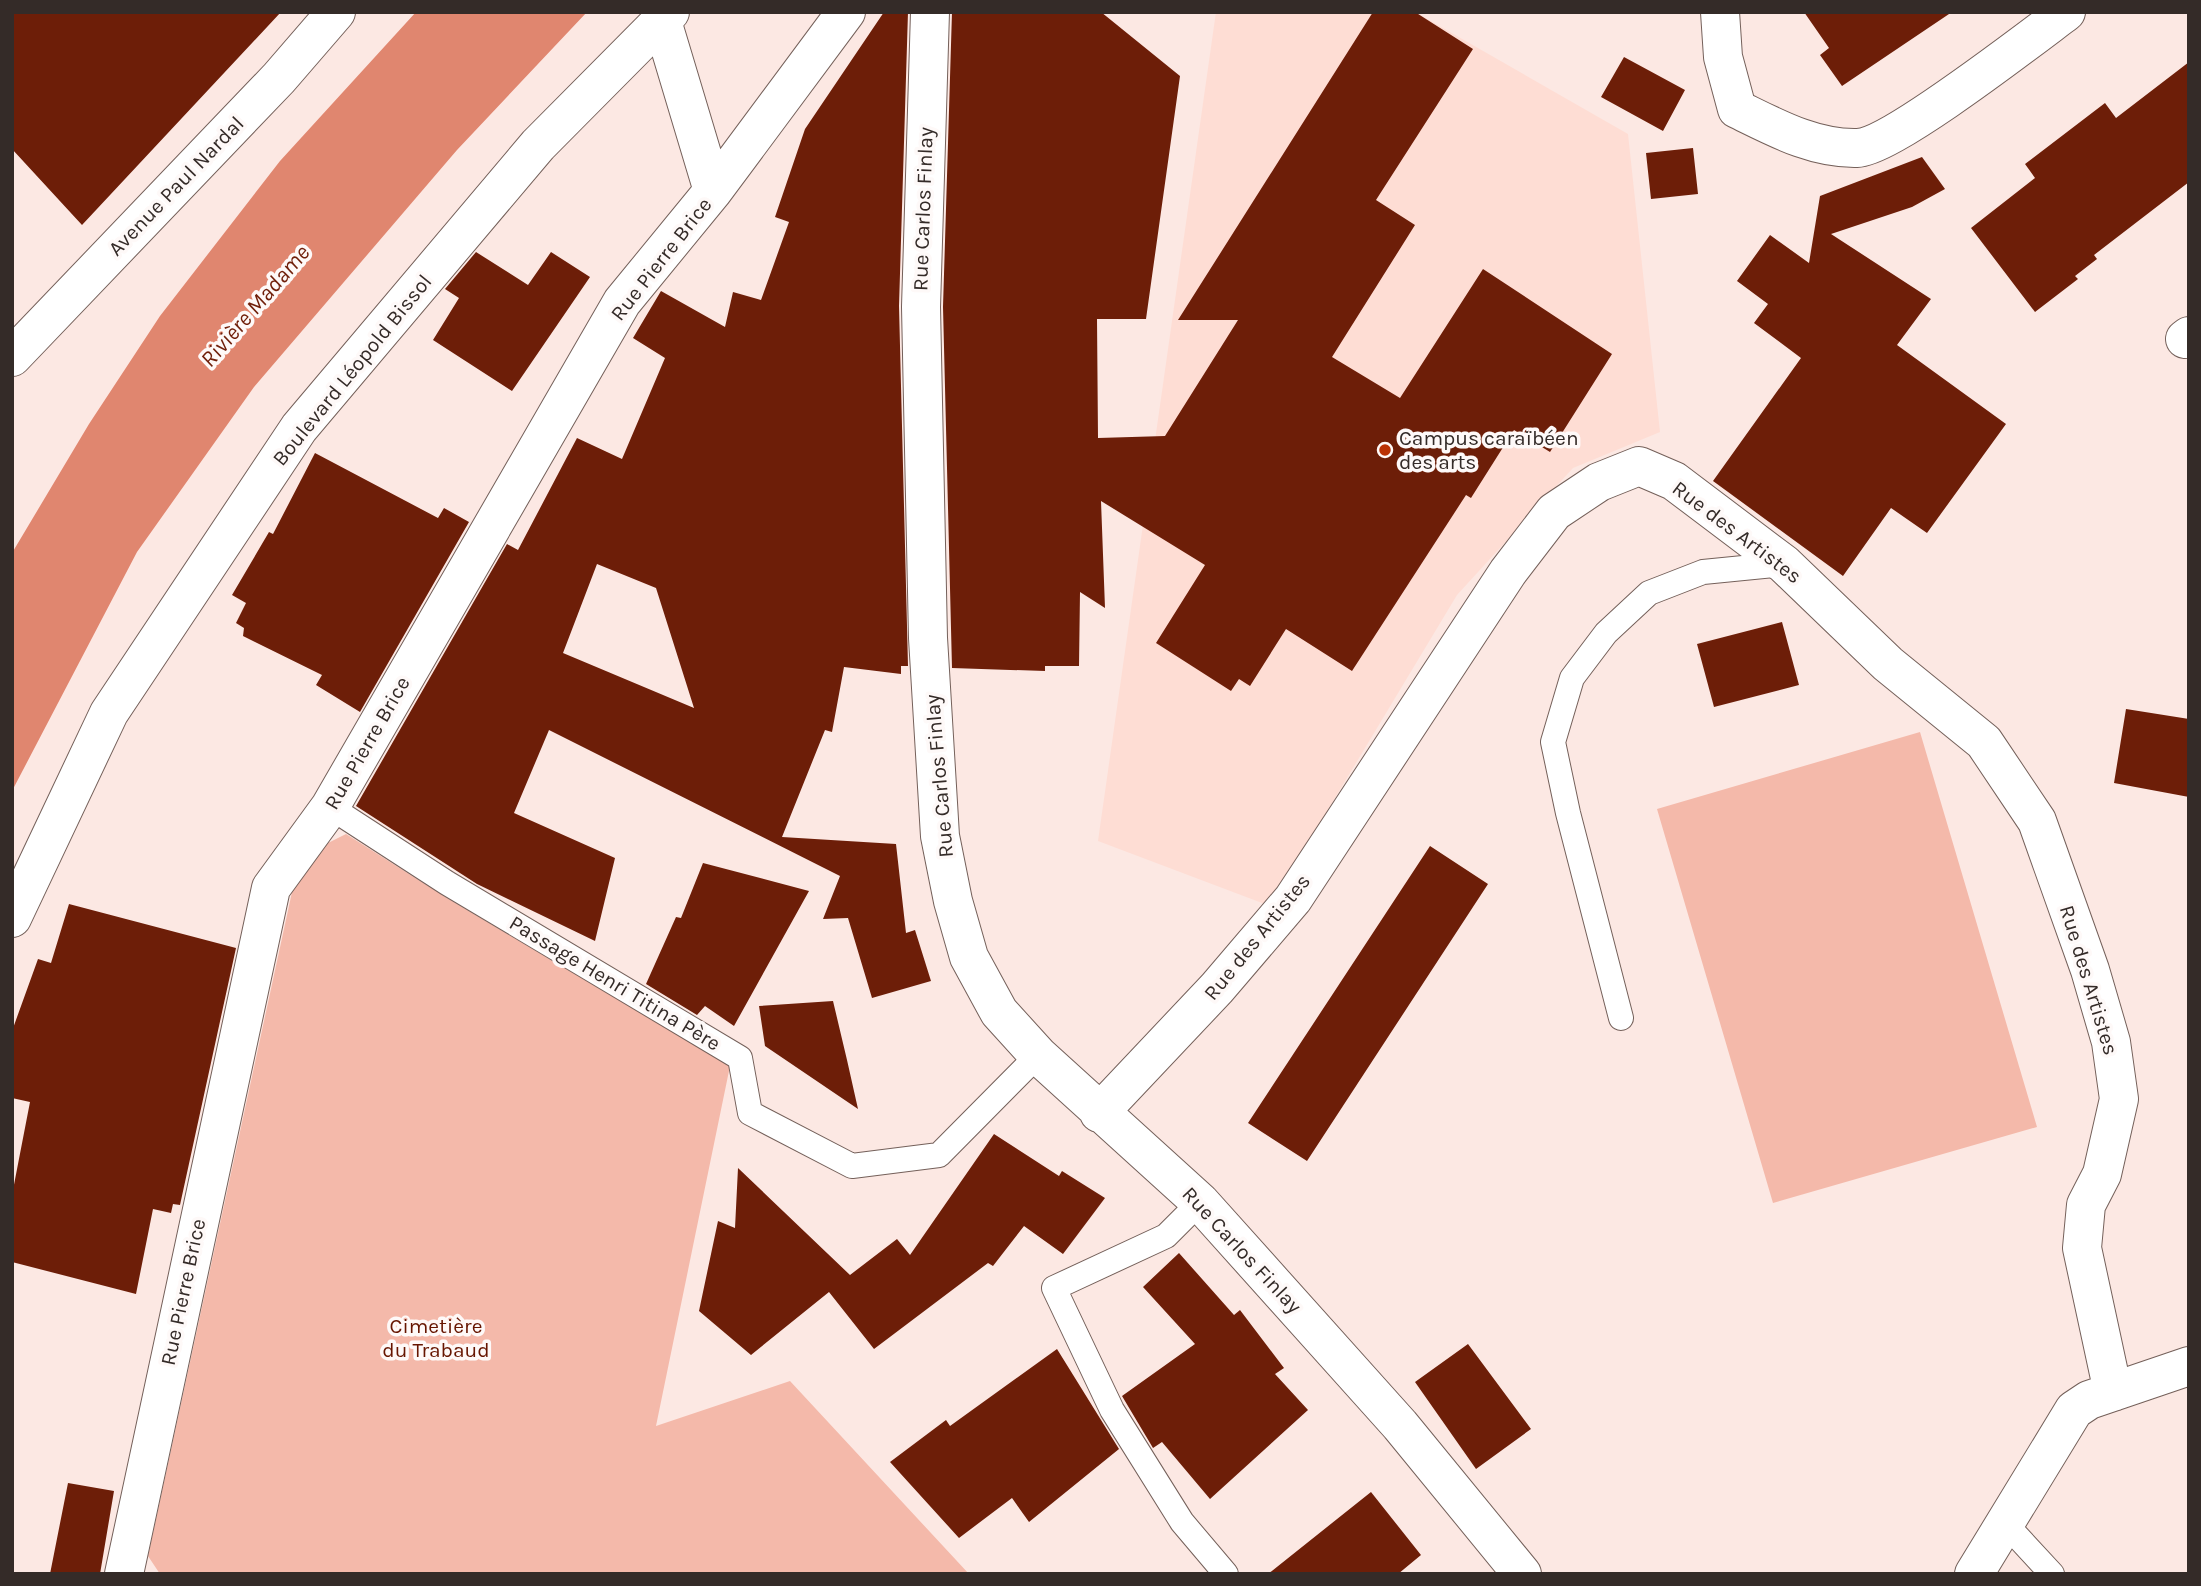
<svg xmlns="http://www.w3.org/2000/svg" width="2201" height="1586" viewBox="0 0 2201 1586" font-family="Karla,sans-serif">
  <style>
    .built { fill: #feddd4 }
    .green { fill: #f4b9aa }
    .water { fill: #e0866f }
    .building { fill: #6d1e08; fill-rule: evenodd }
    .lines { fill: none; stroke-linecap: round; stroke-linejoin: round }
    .lane-casing { stroke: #74605a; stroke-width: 26 }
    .street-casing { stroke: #74605a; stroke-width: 40 }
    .secondary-casing { stroke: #74605a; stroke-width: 40 }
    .lane { stroke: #fff; stroke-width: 24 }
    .street { stroke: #fff; stroke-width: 38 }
    .secondary { stroke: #fff; stroke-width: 38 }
    .poi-dot { fill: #ba3104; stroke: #fef9f8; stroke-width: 2.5 }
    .labels { text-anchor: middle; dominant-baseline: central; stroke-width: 7; stroke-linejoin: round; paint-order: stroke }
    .street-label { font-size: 21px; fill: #342b28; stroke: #fef9f8 }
    .poi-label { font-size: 21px; fill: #342b28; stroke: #fef9f8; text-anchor: start }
    .park-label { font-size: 21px; fill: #661500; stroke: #fef9f8 }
    .water-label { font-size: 23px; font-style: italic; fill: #701f0a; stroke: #fef9f8 }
  </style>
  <rect width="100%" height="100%" fill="#fce8e3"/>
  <path class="built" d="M1216,12H1415L1628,134L1660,432L1573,468L1457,595L1270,906L1098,841Z"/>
  <path class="green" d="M1920,732L2037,1127L1773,1203L1657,809Z
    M346,834L447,898L730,1066L656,1426L790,1381L969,1574H160L148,1556L292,892L324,845Z"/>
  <path class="water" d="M416,12H587L457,150L254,387L137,552L12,791V553L89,424L160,316L280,161Z"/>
  <path class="building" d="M12,12H281L82,225L12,149Z
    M884,12H908L899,306L908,666H901V674L844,667L832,732L825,730L782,837L896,844L906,933L915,930L931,981L872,998L848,918L823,919L840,876L549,730L514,813L615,858L595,941L477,884L356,806L507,544L518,550L577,438L622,459L665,358L633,338L661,291L725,327L733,292L761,300L789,222L775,217L805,129ZM597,564L656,588L694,708L563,653Z
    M952,12H1101L1180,76L1146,319H1097L1098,438L1165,436L1238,320H1178L1373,12H1415L1473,49L1376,200L1415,225L1332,357L1400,398L1483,269L1612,354L1550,452L1514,430L1471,498L1466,495L1352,671L1286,629L1250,686L1239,679L1231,691L1156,643L1205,565L1101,501L1105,608L1080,592L1079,666H1045V671L952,668L943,307Z
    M1804,12H1952L1842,86L1820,55L1829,48Z
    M1624,57L1685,90L1663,131L1601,97Z
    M2189,62V182L2094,255L2097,259L2075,276L2078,279L2035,312L1971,228L2035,178L2025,164L2105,103L2116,118Z
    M1693,148L1698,194L1651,199L1646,153Z
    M1922,157L1945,189L1912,207L1831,234L1931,299L1897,345L2006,424L1927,533L1891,508L1843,576L1713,481L1801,358L1754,323L1768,304L1737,281L1770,235L1809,263L1820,196Z
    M476,252L528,285L551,252L590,277L512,391L433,340L459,298L445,289Z
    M315,453L438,518L444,508L469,522L360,712L316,685L322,675L243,636L244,628L236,623L246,603L232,595L269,532L273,534Z
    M1782,622L1799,685L1714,707L1697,644Z
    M2126,709L2189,719V797L2114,783Z
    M1430,846L1488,884L1307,1161L1248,1123Z
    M703,863L809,891L734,1026L705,1006L697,1015L646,984L676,917L681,918Z
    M69,904L236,948L180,1205L173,1204L171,1213L153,1209L136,1294L12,1262V1195L30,1102L12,1098V1031L38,959L51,963Z
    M833,1001L847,1060L858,1109L765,1046L759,1006Z
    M994,1134L1059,1176L1062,1171L1105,1198L1063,1254L1024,1226L993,1266L988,1263L874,1349L829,1292L751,1355L699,1311L718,1221L735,1228L738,1168L850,1275L897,1239L910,1255Z
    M1179,1253L1234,1315L1240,1310L1284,1368L1275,1374L1308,1410L1210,1499L1162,1442L1153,1448L1122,1396L1195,1344L1143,1287Z
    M1468,1344L1531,1429L1476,1469L1415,1382Z
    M1057,1349L1119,1449L1029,1522L1012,1498L959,1538L890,1462L946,1420L950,1426Z
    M68,1483L114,1491L100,1574H50Z
    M1371,1492L1421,1555L1398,1574H1268Z"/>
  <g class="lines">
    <defs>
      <path id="lane" d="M330,807L447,883L740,1058L750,1113L852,1166L939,1155L1038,1055
        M1621,1018L1568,813L1553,742L1572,678L1606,633L1649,593L1703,572L1784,564
        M1200,1202L1166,1236L1054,1288L1112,1410L1182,1522L1226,1574
        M2004,1522L2052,1574"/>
      <path id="street" d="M930,12L921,307L928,638L940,836L953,901L969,957L999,1012L1038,1055L1200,1202L1400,1425L1522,1574
        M1720,12L1723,57L1737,109C1774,127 1813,149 1857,148C1891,147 2031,38 2066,12
        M662,21L713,191
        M2185,339L2189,336
        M12,918L109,713L299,428L538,145L670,12
        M1099,1113L1217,988L1293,899L1508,572L1554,512L1599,482L1639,466L1674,481L1784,564L1888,664L1984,742L2037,821L2090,970L2111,1042L2119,1099L2102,1174L2086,1205L2082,1248L2113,1392
        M124,1574L271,888L330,807L622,302L713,191L846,12
        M1974,1574L2074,1410L2089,1400L2189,1366"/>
      <path id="secondary" d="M12,357L279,78L336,12"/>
    </defs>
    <use href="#lane" class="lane-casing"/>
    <use href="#street" class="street-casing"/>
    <use href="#secondary" class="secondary-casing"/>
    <use href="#lane" class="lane"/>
    <use href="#street" class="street"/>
    <use href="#secondary" class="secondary"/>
  </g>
  <circle class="poi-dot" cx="1385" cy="450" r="7"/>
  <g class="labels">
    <g class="street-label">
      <text transform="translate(176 186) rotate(-46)">Avenue Paul Nardal</text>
      <text transform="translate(923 209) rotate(-88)">Rue Carlos Finlay</text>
      <text transform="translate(661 259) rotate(-52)">Rue Pierre Brice</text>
      <text transform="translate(352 370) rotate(-51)">Boulevard Léopold Bissol</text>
      <text transform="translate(1737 532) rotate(37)">Rue des Artistes</text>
      <text transform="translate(367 743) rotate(-60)">Rue Pierre Brice</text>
      <text transform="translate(939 776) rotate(-95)">Rue Carlos Finlay</text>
      <text transform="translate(1257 937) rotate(-51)">Rue des Artistes</text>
      <text transform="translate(2089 980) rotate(73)">Rue des Artistes</text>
      <text transform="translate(615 983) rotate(31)">Passage Henri Titina Père</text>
      <text transform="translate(1242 1250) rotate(47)">Rue Carlos Finlay</text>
      <text transform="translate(183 1292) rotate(-78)">Rue Pierre Brice</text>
    </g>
    <g class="poi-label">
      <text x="1399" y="438">Campus caraïbéen<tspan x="1399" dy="24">des arts</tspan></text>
    </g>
    <g class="park-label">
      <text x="436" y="1326">Cimetière<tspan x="436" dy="24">du Trabaud</tspan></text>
    </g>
    <g class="water-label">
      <text transform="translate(255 306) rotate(-49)">Rivière Madame</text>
    </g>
  </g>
  <rect width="2201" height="1586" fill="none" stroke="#342b28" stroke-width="28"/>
</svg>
